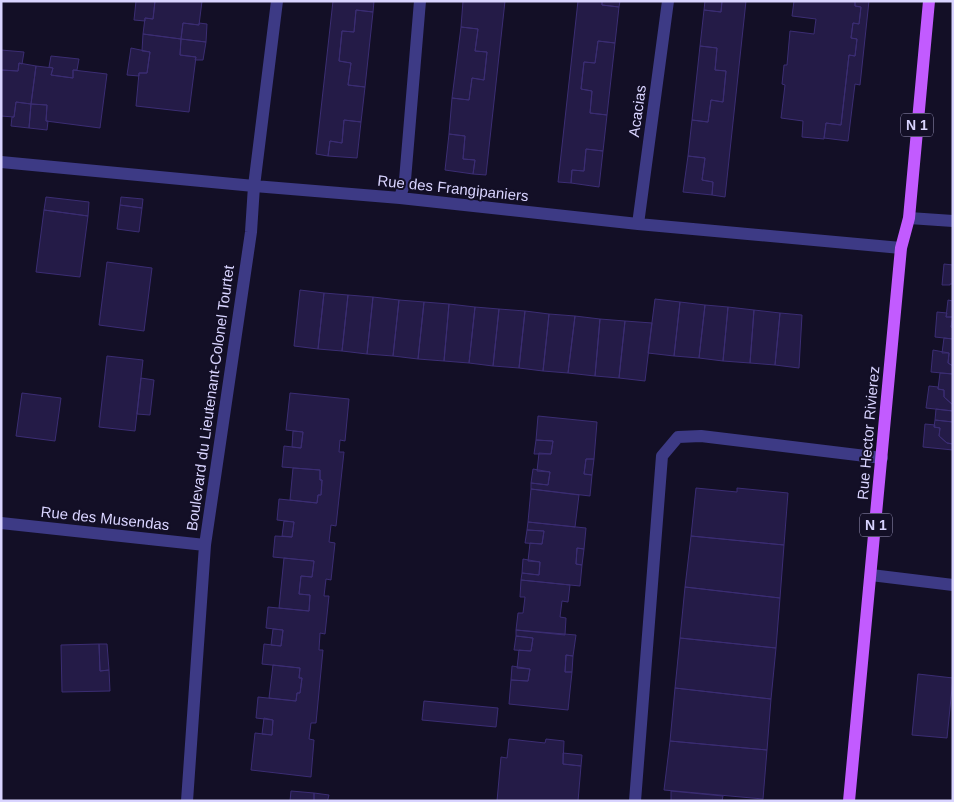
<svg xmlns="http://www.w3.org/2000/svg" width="954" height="802" viewBox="0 0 954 802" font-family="Arial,sans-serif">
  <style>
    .building { fill: #241b47; stroke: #3b2d73 }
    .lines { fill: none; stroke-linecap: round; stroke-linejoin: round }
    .minor { stroke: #3d3a85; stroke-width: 12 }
    .major { stroke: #c25bff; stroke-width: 12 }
    .labels { text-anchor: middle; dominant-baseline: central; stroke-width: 4; stroke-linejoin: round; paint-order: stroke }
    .shield { fill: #130f26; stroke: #9e99be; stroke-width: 1 }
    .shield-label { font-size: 14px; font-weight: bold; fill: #d9d4ff }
    .street-label { font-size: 15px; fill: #d9d4ff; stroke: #130f26 }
  </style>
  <rect width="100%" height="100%" fill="#130f26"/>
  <path class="building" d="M136,1H155L153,19L145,18V21L134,20Z
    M155,1H202L199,25L183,23L181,39L143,34L145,18L153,19Z
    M333,1H374L373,12L356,10L354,32L342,31L339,61L351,63L348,85L365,87L361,122L344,120L342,143L330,141L328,156L316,154Z
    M463,1H505L486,175L473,174L475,160L463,159L465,136L449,134L452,98L469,100L472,78L484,80L487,52L475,51L478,29L461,27Z
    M578,1H602V5L619,7L615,43L598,41L595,63L584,62L581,89L592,91L590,113L607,115L603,151L586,149L584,171L572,170L571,183L558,182Z
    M602,1H620L619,7L602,5Z
    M705,1H722L721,12L704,10Z
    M722,1H746L725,197L712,195L713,182L702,180L705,158L688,156L692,120L708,122L711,100L723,102L726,71L715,70L717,48L700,46L704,10L721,12Z
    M794,1H855V6L861,7L859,24L853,23L851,38L857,39L855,56L849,55L841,125L826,123L824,139L802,137L803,121L781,118L785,85L782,84L784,65H787L790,31L814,34L815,26L816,19L792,16Z
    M855,1H869L860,85L855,84L848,141L824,138L826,123L841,125L849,55L855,56L857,39L851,38L853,23L859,24L861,7L855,6Z
    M356,10L373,12L365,87L348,85L351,63L339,61L342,31L354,32Z
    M183,23L199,25V23L207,24L206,42L181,39Z
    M461,27L478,29L475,51L487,52L484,80L472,78L469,100L452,98Z
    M143,34L181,39L180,55L196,57L189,112L136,106L139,73H147L150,52L142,51Z
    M181,39L206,42L203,60H195L196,57L180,55Z
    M598,41L615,43L607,115L590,113L592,91L581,89L584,62L595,63Z
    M700,46L717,48L715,70L726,71L723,102L711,100L708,122L692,120Z
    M131,48L150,52L147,73H139V76L127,75Z
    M1,50L24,52L22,64L19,63L18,71L1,70Z
    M51,56L79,59L77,70H73V78L51,75L53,68L49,67Z
    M19,63L36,66L31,104L16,102L14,117L1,116V70L18,71Z
    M36,66L53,68L51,75L73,78V70L107,74L100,128L46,121L47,105L31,104Z
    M16,102L31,104L29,128L11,126L12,117H14Z
    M31,104L47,105L46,121H48L47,130L29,128Z
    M344,120L361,122L357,158L328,156L330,141L342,143Z
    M449,134L465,136L463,159L475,160L473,174L445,170Z
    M586,149L603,151L599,187L571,183L572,170L584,171Z
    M688,156L705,158L702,180L713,182L712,195L683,192Z
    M46,197L89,202L88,216L44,210Z
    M121,197L143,199L142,208L120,205Z
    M120,205L142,208L139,232L117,229Z
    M44,210L88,216L80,277L36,272Z
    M107,262L152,268L144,331L99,325Z
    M944,264L953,265V284H950V285H942Z
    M300,290L324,293L318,349L294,346Z
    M324,293L348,295L342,351L318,349Z
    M348,295L373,297L367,354L342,351Z
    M373,297L399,300L393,356L367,354Z
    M655,299L680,302L674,356L648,353Z
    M399,300L424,302L418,359L393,356Z
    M948,300L953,301V329L951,327L953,317H946Z
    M424,302L449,304L444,361L418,359Z
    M680,302L705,305L699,358L674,356Z
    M449,304L475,307L469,363L444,361Z
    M705,305L728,307L723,361L699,358Z
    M475,307L499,309L493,366L469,363Z
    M728,307L754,310L750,363L723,361Z
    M499,309L525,311L519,368L493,366Z
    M754,310L780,313L775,365L750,363Z
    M525,311L549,314L543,371L519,368Z
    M937,312L947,313L946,317H953L951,327L953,329V339L935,337Z
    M780,313L802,315L799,368L775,365Z
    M549,314L575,316L568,373L543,371Z
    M575,316L600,319L595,376L568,373Z
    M600,319L625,321L619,378L595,376Z
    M625,321L652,323L645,381L619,378Z
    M944,338L953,339V366L948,363L949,353H942Z
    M933,350L949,353L948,363L953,366V374L931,372Z
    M107,356L143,360L135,431L99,427Z
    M940,373L953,374V405L944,397V390L938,389Z
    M141,378L154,380L150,415L137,414Z
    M929,386L938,387V389L944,390V397L953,405V411L926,408Z
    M22,393L61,398L55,441L16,436Z
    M290,393L349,399L345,441L340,440L339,452H344L336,526L331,525L329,542L335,543L331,580L326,579L324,596H329L325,634L320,633L319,650H323L316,723H311L309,739L314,740L311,777L251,770L255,733L272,735L273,720L256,718L258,697L296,701L297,693H300L302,678H299L300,668L262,664L264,644L281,646L283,630L266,628L268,607L309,611L310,595L299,594L301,576L312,577L314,561L273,557L275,536L292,537L294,522L277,520L279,499L317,503L318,495H321L322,480H320V470L282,467L284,446L301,448L303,432L286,430Z
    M936,409L953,411V422L935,420Z
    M538,416L597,422L594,459H586L584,474L592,475L590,496L531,489V483L548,485L550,472L537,471L539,453L551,454L553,441L536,440Z
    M935,420L953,422V444L947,443L939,436L940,428L934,427Z
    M925,424L935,425L934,427L940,428L939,436L947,443L953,444V450L923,447Z
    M293,431L303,432L301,448L292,447Z
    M536,440L553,441L551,454H534Z
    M586,459H594L592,475L584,474Z
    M293,468L320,470V480H322L321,495H318L317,503L290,500Z
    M533,469L550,472L548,485L531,483Z
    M696,488L737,492V488L788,493L784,545L691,536Z
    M531,489L579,495L575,527L528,522Z
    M284,521L294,522L292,537L282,536Z
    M528,522L586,528L584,549L577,548L576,564L582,565L580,586L521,580L522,573L539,575L540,562L528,561L530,543L542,544L544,531L527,530Z
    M527,530L544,531L542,544L525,543Z
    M691,536L784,545L780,598L685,587Z
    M577,548L584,549L582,565L576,564Z
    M284,558L314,561L312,577L301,576L299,594L310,595L309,611L279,608Z
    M523,559L540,562L539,575L522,573Z
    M521,580L570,585L568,602L562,601L560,617L566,618L565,635L516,630L518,613H523L525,597H520Z
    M685,587L780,598L776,648L680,638Z
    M273,629L283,630L281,646L271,645Z
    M516,630L576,635L573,656L566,655L565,672H572L568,710L509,704L511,680L528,681L530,669L517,668L519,650L531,651L533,638L516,636Z
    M516,636L533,638L531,651L514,650Z
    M680,638L776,648L771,699L675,688Z
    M99,644H107L109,670L100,671Z
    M99,644L100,671L109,670L110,691L62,692L61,645Z
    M566,655L573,656L572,672H565Z
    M273,665L300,668L299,678H302L300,693H297L296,701L269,698Z
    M512,666L530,669L528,681L511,680Z
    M918,674L953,678L947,738L912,735Z
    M675,688L771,699L767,750L670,741Z
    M424,701L498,708L496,727L422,720Z
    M264,718L273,720L272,735L262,734Z
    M509,739L545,743L546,739L564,741L563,764L581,766L578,801H497L501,757L507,758Z
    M670,741L767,750L763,799L664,790Z
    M563,753L582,755L581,766L563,764Z
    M291,791L314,793V801H290Z
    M671,791L723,796L722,801H671Z
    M314,793L329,795L328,799L327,801H314Z"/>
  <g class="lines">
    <path class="minor" d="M1,162L254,186L400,198L638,224L901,248
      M400,198L405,180L420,1
      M909,218L953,221
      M638,224L668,1
      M1,523L205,545
      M871,575L953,585
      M187,801L205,545L251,232L254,186L277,1
      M635,801L662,456L678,437L701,436L882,458"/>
    <path class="major" d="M849,801L901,248L909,218L929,1"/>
  </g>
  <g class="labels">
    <g class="shield">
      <rect x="901" y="113.5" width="32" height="23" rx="4"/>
      <rect x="860" y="513.5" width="32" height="23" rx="4"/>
    </g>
    <g class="shield-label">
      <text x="917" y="125">N 1</text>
      <text x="876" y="525">N 1</text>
    </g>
    <g class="street-label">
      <text transform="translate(637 111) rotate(-82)">Acacias</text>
      <text transform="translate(453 188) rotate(6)">Rue des Frangipaniers</text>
      <text transform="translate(210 398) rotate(-82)">Boulevard du Lieutenant-Colonel Tourtet</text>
      <text transform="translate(868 433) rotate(-85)">Rue Hector Rivierez</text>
      <text transform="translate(105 518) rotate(6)">Rue des Musendas</text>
    </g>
  </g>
  <rect width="954" height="802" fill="none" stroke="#d9d4ff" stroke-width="5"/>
</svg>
